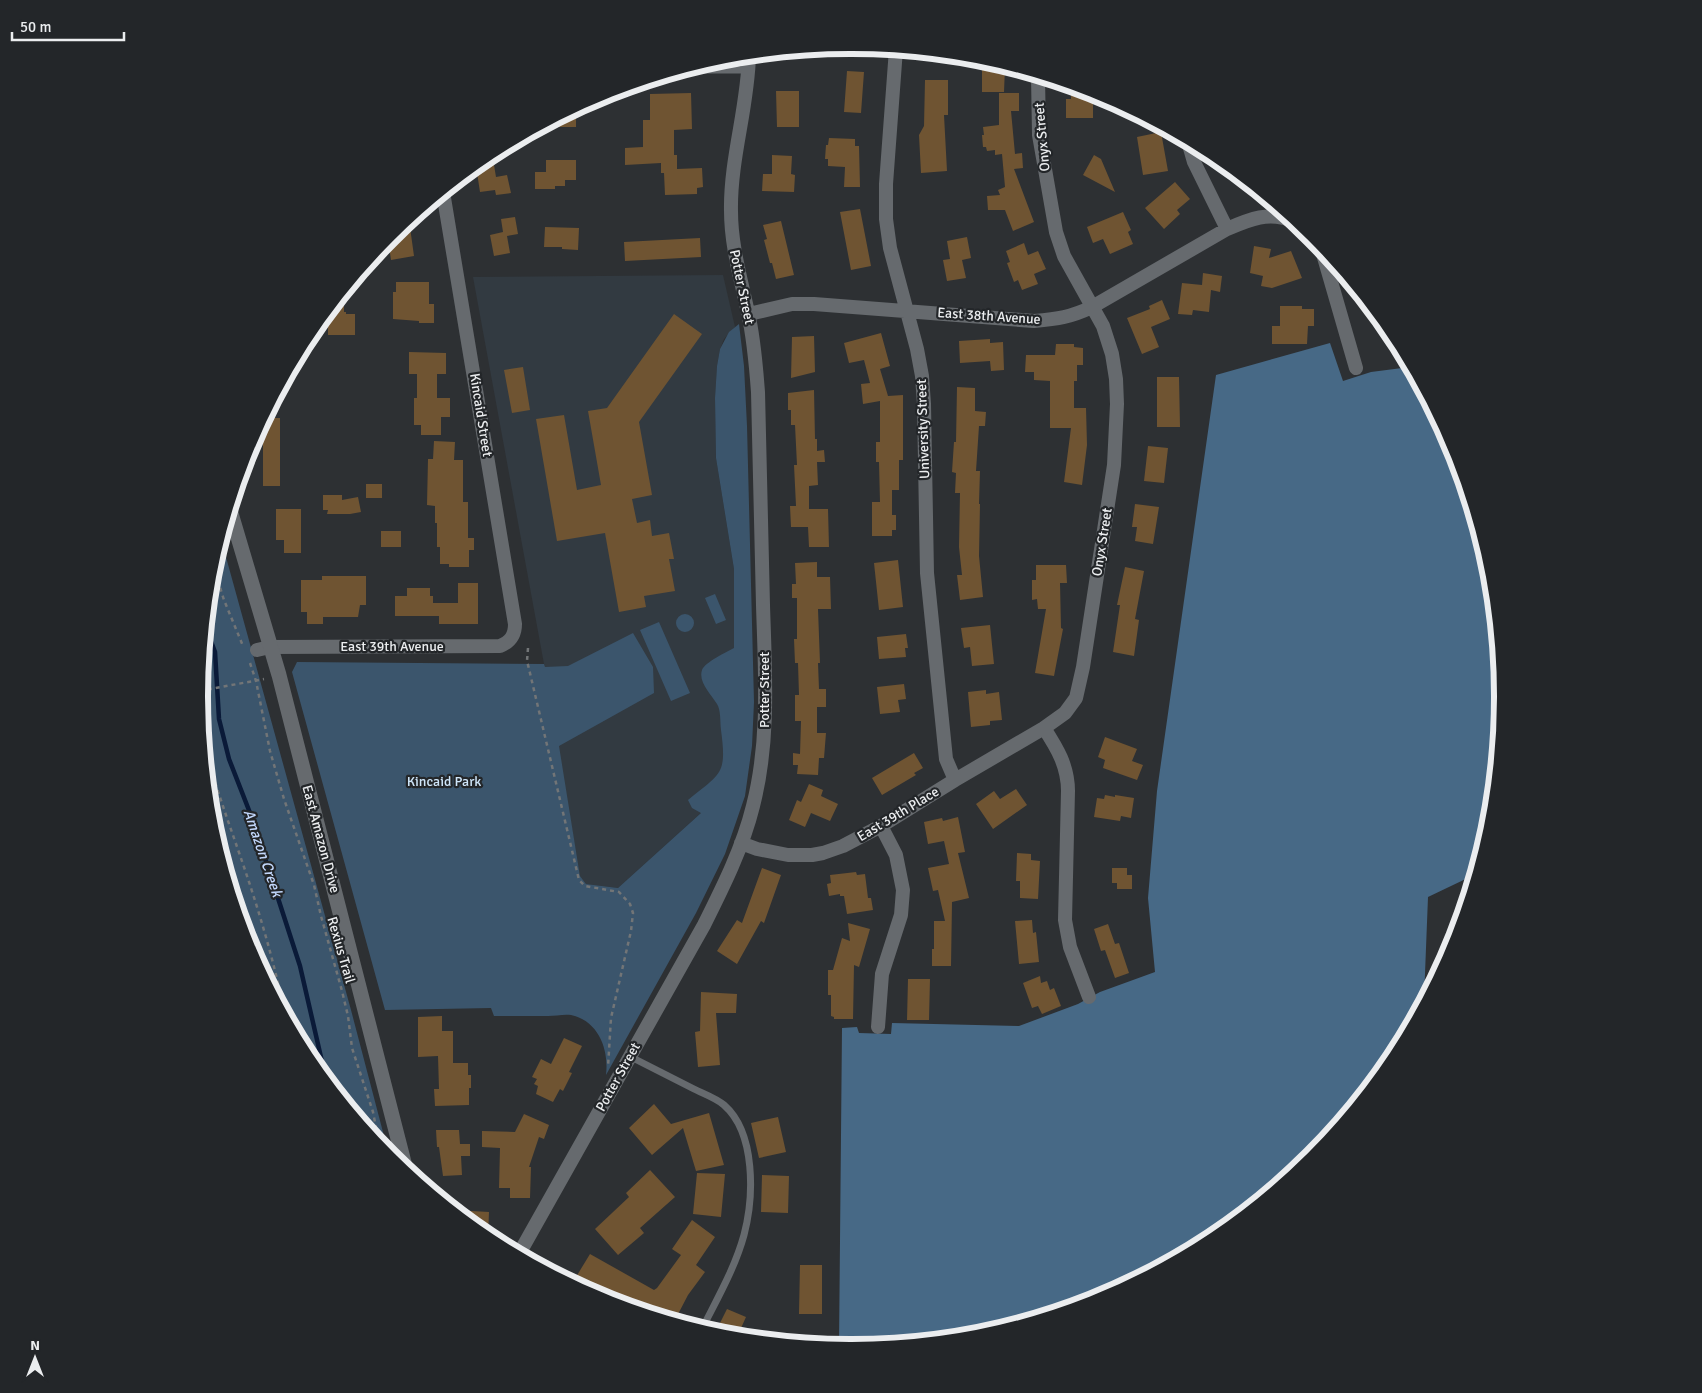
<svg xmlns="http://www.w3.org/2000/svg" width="1702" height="1393" viewBox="0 0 1702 1393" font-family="Signika,sans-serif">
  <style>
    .built { fill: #323a41 }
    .green { fill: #3b556c }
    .forest { fill: #476986 }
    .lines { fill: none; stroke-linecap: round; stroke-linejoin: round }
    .stream { stroke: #0a1a38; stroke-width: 4.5 }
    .building { fill: #6f5432 }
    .path { stroke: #727577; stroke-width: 2.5; stroke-dasharray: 4 4; stroke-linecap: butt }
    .service { stroke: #666a6e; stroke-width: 7 }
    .minor { stroke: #666a6e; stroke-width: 14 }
    .tertiary { stroke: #666a6e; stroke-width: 15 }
    .labels { text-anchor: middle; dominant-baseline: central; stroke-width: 4.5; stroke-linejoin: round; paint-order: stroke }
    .street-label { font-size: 14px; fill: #ebedef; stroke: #232629 }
    .park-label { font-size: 14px; fill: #cfe6fa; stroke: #232629 }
    .water-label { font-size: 15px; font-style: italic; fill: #c2d7fb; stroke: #232629 }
    .rim { fill: none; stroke: #ebedef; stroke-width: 6 }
  </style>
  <rect width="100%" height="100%" fill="#2d3033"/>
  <path class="built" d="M723,275L735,327L724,339L720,349L717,366L715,398L716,458L734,569V648L737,740L702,812L618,888L586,884L580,876L544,664L473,277Z"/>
  <path class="green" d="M739,324L744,366L747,426L754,702L752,746L745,796L725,854L696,913L606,1075C609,1050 599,1021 571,1015C564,1014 555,1016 548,1016C530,1016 512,1016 494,1016L491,1008L385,1010L292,672L297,662L544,664L545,667L568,666L633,633L653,667L654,693L559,746L580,876L586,884L618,888L701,813L692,808L688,800C721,773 727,775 721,730C720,722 721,710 717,704C711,694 698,682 702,670C705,662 727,652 734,648V569L716,458L715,398L717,366L720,349L729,332Z
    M221,539L351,1010L389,1155L309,1058L256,958L209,790L200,696L212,569Z
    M715,594L726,620L716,624L705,598Z
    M676 623a9 9 0 1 1 18 0a9 9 0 1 1-18 0Z
    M659,622L690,693L671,701L640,630Z"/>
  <path class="forest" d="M1330,343L1343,381L1371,372L1410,367L1453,447L1490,570L1502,697L1490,824L1474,875L1428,897L1424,999L1393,1059L1311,1157L1213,1238L1100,1299L978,1336L851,1348L839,1347L842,1028L857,1027L859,1033L891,1034L892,1023L1019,1026L1078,1004L1100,992L1155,972L1148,898L1157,791L1216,375Z"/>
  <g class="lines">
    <path class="stream" d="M206,628L215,652L219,719L229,759L252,818L300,966L326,1079"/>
  </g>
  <path class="building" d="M982,67H1005L1004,92H982Z
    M847,71L864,72L861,113L844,112Z
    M925,80H948V115H944L947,171L921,173L919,135L924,126Z
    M1071,86L1093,92V118H1066V99H1071Z
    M776,91H799V127H777Z
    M691,93L692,129L674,130V155H677V169L702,168L703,187L697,188V194L665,195L664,173H661V163L625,165V148L643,147V120H650V94Z
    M999,93H1019V111H1011L1015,154L1022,153L1023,168L1014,169L1034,222L1013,231L1005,210H988L987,196L1000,195L998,190L1005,187L1002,154L995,155V150L987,151L986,147H983L982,135H984L983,127L999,125Z
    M576,109V127H541L567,113Z
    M1161,132L1168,171L1143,175L1137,137Z
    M829,138L855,139V146H859L860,187H844L845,167L828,166V159H825L826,145H828Z
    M492,153L496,177L507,175L511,193L496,195L495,190L480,192L476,166Z
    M772,155L792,156L791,174L795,175L794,192L762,191L763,174H772Z
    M1094,155L1101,159L1115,192L1083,175Z
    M546,160H576V180H565V186H555V189H535V172H546Z
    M1175,182L1190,199L1177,210L1180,214L1164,229L1145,208Z
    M860,209L871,266L851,270L840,212Z
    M1123,212L1131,230L1128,232L1133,244L1110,254L1103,239L1093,243L1087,227Z
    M515,217L518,234L507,236L510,253L494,256L490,235L503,232L501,219Z
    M409,220L414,256L391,260L388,239Z
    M781,221L794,275L776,279L772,263H770L764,240L767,239L763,225Z
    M545,227L579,228L578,250L562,249V247H544Z
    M967,237L971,258L962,260L966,278L947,281L943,260L950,259L947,241Z
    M700,238L701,257L625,261L624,242Z
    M1024,243L1028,255L1038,251L1046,269L1034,274L1038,284L1022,290L1018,280L1014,282L1007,263L1010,262L1006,251Z
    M1254,246L1271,249L1269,258L1291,251L1302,278L1272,288L1261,286L1263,276L1250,273Z
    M1203,273L1222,276L1220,292L1211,290L1209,312L1193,310L1192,315L1178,314L1182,283L1202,285Z
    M396,282H429V304H434V323H419V321L393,319V292H396Z
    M344,293V312H346V314H355V335H328V311Z
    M1162,300L1170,319L1151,327L1159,347L1142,354L1127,318L1150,309L1149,306Z
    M1280,306H1302V309H1314V326H1308L1307,344H1272V326H1280Z
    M674,314L702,334L639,422L652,495L632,499L637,523L650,520L652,536L669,533L674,559H669L675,591L644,596L646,607L619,612L605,533L557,541L536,419L564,415L577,490L601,485L588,411L607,408Z
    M881,333L890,366L880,369L888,396L903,395V460H899V490H892V515H896V530H892V536H872V502H880L879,462H876V442H880V401L863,404L861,384L870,383L864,360L849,363L844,343Z
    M814,336L815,372L791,378L792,337Z
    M990,339V343L1003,342L1004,370L991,371L990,361L960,363L959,341Z
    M1056,344H1074V347L1083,348V365H1077V381H1074V408H1086L1087,445L1082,485L1064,482L1071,428H1050V381L1034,380V372H1025L1026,355H1055Z
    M409,352L446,353V374H437V398H450V417H441V435H421V425H414V398H417V374H409Z
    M523,367L530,410L512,413L504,370Z
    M1157,377H1179L1180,427H1157Z
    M957,387L975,388V411L986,412L985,426H979L976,471H980L979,504H980L979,556L983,597L960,600L957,575H962L959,547L960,493H955L956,473L952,472L954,442H956Z
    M814,390L815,439H817V451L824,450L825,462H817L818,485L809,486V509H828L829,547H809L808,527H791L790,506H796L794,465H797L795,425H791V410H788V393Z
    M274,400V418H280V486H263V440H253Z
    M434,441L455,442L454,460H463V502H468V538H474V550H469V567H449V564H440V547H437V523H435V506L427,505L428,459H433Z
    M1148,446L1168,448L1164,483L1144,481Z
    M366,484H382V498H366Z
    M323,495H342V500L358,497L361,512L350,514H327L328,510H323Z
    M1135,504L1159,507L1153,544L1135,541L1137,527H1132Z
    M276,509H301V553H284V540H276Z
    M381,531H401V547H381Z
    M898,560L903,607L879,610L874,563Z
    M817,562V577H830L831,609H818L820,663H818L819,689H826V707H817V733H826L824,758H819L818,775L797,774L798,765H793V753L800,754L801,721H795V695H799L798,663H795L794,639H797V598H792V584H796L795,563Z
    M1036,565H1066L1067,583H1060L1061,628L1063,629L1054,676L1035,673L1046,609H1038L1037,599L1032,600V580H1036Z
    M1125,567L1144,571L1135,619L1139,620L1134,656L1113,652L1120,605H1117Z
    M322,576H366V605H360L358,617H323V624H307V612H301V580H322Z
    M458,583H478V624H439V616H395V596H407V588H430V596H433V603H458Z
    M990,625L994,664L972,666L970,647L964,648L961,628Z
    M906,634L908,648H905L906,657L879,659L877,637Z
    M904,684L906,699L898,700L900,712L880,714L877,687Z
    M986,690V694L999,692L1002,720L990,721V725L971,727L968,692Z
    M1105,737L1137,749L1132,761L1143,765L1137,780L1103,768L1105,760L1098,757Z
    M914,753L923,768L914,773L916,775L882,795L872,778Z
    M809,784L823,790L821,796L838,804L830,821L811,813L805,827L789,820L797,800L801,802Z
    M1016,789L1027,805L993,829L976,804L994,791L1000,799Z
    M1105,795L1115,797V795L1134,798L1131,818L1121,816L1120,821L1094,817L1097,798L1104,799Z
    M958,817L965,852L958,853L969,898L952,902L951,966H932V949H934V921H945L938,890L933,891L928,868L949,864L944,841L928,844L924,822L942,818L943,821Z
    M1017,853L1031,854V860L1040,861L1038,899L1020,898V881H1016Z
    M762,868L781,875L764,923L761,921L737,964L717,951L737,920L742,923Z
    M1112,868H1127V875H1132V889H1117V883H1112Z
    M856,872L857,875L865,874L868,898H871L873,910L847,914L844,896H840V894L829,896L827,884L831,883L830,875Z
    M1032,920L1033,933L1036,932L1039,962L1019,964L1015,921Z
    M848,923L870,929L859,967L854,965L853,1019H834V1017L831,1016V995H828V970H833L842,938L850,941Z
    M1108,924L1115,944L1119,943L1129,973L1115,978L1105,950L1101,951L1094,929Z
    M1040,976L1041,983L1047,981L1050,990L1054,988L1061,1006L1042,1014L1038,1006L1032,1008L1023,983Z
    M908,979H930L929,1020H907Z
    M701,992L737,994L736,1013H716L720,1065L698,1067L695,1032L700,1031Z
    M442,1016V1031H453V1063H468V1075H471V1088H469V1105L435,1106L434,1089H439L438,1056L418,1057V1017Z
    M564,1038L582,1046L569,1072L572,1073L563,1091L560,1089L553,1102L536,1094L538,1086L534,1084L537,1079L532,1077L541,1059L551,1064Z
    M654,1104L671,1124L709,1113L724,1165L696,1171L683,1128L652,1155L629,1128Z
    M524,1114L549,1125L544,1139L539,1137L529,1167H531L530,1198H510V1188H499L500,1148L482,1147V1131L515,1132Z
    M778,1117L786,1152L759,1158L751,1123Z
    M436,1130H459L460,1144H470V1156H461L462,1175L443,1176L439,1147H437Z
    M650,1170L675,1197L640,1228L644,1233L618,1255L595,1229L629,1197L626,1193Z
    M697,1173L725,1174L721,1217L693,1214Z
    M762,1175L789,1176L788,1213L761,1212Z
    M454,1210L489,1212L488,1237L473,1225Z
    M692,1220L715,1237L696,1265L705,1272L688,1295L675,1320L644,1304L640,1310L610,1293L609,1295L576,1277L590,1254L654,1290L657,1288L681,1255L672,1249Z
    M800,1265H822V1314H799Z
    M727,1309L746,1317L737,1337L715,1333Z"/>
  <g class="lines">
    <path class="path" d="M213,565L224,600L243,646
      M528,648L527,661L529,669L579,880L585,886L619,892L630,904L633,913L631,931L611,1018L608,1067
      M250,663L256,681L270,751L284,799L314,885L321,916L342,991L348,1016L352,1048L373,1112L379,1143
      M200,691L264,679
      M204,744C215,786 230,826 244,867C260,914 274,962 284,1010"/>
    <path class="service" d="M676,72L696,70H748
      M629,1056C651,1067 672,1078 694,1089C704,1094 716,1098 724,1105C756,1133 754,1197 744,1235C735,1268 717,1299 702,1329"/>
    <path class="minor" d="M896,49L886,184V219L890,248L917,349L922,376L924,404L927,573L946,759L955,780
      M1188,141L1194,162L1227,229
      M1321,247L1356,368
      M749,314L792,304H814L1034,321C1058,319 1071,317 1092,307L1227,229C1250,219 1269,211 1293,221
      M257,650L270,647L500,646C510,642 515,636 515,624L443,192
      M1044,728C1057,748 1068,766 1068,791L1065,920L1070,947L1089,997
      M741,843L757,849L788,855H812L823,853L843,846L881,826L955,780L1044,728L1065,713L1076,698L1083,667L1114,465L1117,404L1116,379L1112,354L1103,326L1064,256L1056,232L1039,135L1038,76
      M878,1027L882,974L901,915L903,890L896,855L881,826
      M519,1254L704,925C723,887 743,847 753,806C770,740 765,672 763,605C761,534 760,463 758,392C756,365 754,339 748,313C741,279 731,246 731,211C730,159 748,107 749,55"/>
    <path class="tertiary" d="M230,510L279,675L406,1170"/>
  </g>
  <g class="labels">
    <g class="street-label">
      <text transform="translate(1042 137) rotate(-95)">Onyx Street</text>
      <text transform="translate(742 287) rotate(78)">Potter Street</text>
      <text transform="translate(989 316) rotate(4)">East 38th Avenue</text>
      <text transform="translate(481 415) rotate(81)">Kincaid Street</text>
      <text transform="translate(923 429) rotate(-92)">University Street</text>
      <text transform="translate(1102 542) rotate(-81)">Onyx Street</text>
      <text x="392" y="646">East 39th Avenue</text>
      <text transform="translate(764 690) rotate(-90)">Potter Street</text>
      <text transform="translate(898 814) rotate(-31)">East 39th Place</text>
      <text transform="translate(321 839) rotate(75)">East Amazon Drive</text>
      <text transform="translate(341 950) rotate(74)">Rexius Trail</text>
      <text transform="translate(618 1077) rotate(-61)">Potter Street</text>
    </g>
    <g class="park-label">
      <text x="444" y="781">Kincaid Park</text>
    </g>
    <g class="water-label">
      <text transform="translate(263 853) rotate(71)">Amazon Creek</text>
    </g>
  </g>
  <path d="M0 0H1702V1393H0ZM850 54H852A642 642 0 0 1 1494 696V697A642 642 0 0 1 852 1339H850A642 642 0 0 1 208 697V696A642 642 0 0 1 850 54Z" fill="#232629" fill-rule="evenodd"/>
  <path class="rim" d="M850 54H852A642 642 0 0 1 1494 696V697A642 642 0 0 1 852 1339H850A642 642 0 0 1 208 697V696A642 642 0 0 1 850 54Z"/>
  <g transform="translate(35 1358)" stroke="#232629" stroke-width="4" paint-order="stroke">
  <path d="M0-4L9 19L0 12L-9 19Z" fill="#ebedef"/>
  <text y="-8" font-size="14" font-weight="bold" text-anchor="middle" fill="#ebedef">N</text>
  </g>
  <path d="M12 32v8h112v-8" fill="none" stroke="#ebedef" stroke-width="2.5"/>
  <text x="20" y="32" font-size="15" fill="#ebedef" stroke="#232629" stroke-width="4" paint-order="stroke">50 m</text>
</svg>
